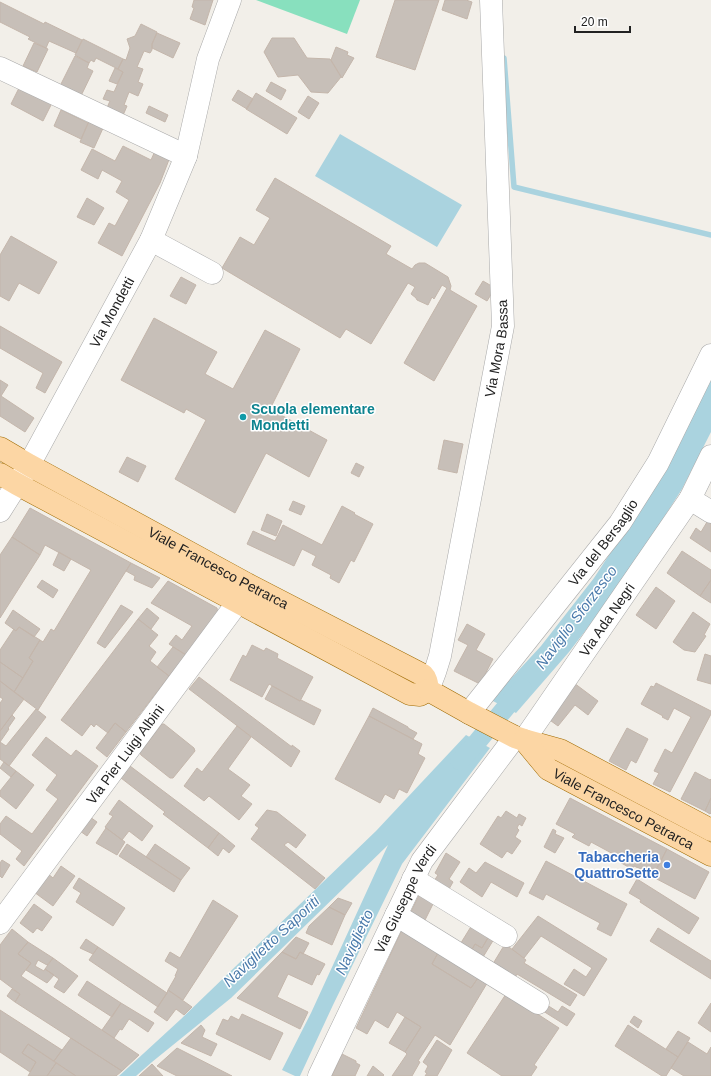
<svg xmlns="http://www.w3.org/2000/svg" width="711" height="1076" viewBox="0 0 711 1076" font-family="Helvetica,sans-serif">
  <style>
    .pitch { fill: #88e0be }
    .water { fill: #aad3df }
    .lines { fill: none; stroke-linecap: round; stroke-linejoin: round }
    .stream { stroke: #aad3df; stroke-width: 5.5 }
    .canal { stroke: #aad3df; stroke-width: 19 }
    .building { fill: #c7bfb8; stroke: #c4b6ab }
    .minor-casing { stroke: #a9a9a9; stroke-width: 23 }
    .major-casing { stroke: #a06b00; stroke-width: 23 }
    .minor { stroke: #fff; stroke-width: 22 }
    .major { stroke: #fcd6a4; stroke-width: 22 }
    .culture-dot { fill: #0f9aa8; stroke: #fff; stroke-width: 1.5 }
    .shop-dot { fill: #3f7fe0; stroke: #fff; stroke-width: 1.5 }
    .labels { text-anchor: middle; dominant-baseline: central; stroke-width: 3; stroke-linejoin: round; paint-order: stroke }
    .street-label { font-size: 14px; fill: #222; stroke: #fff }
    .culture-label { font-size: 14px; font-weight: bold; fill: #0d838f; stroke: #fff; text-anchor: start }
    .shop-label { font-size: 14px; font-weight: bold; fill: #366cbe; stroke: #fff; text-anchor: end }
    .water-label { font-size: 15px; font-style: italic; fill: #4a7aab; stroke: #fff }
  </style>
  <rect width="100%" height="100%" fill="#f2efe9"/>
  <path class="pitch" d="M256,0H360L347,34Z"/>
  <path class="water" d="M340,134L462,205L437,247L315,176Z
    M711,377V432L682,489L622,583L569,652L516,713L491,700L541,646L594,578L664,471Z
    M466,735L490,748L402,864L333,1005L300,1076H295L282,1070L311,1013L388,845L231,998L152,1062L136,1076H119L181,1019L376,831Z"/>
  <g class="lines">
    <path class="stream" d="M504,58L514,187L711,235"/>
    <path class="canal" d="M460,761L478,741L522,688"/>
  </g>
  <path class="building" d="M194,0H213L205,25L190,19L194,8L192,7Z
    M395,0H439L415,70L376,57Z
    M445,0H466L472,2L467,19L442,10Z
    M0,2L44,24L45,22L82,40L76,53L49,41L46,48L28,39L30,37L0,22Z
    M141,24L157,32L152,44V50L150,53L144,51L137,67L143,69L138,82L143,84L138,96L129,92L124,105L127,106L121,120L105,112L110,101L103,99L107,90L114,92L123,72L118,69L123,59L126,60L130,48L127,39L135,36Z
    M157,33L180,43L173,58L152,48V44Z
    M272,38H294L307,58L330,59L341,77L328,93L311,92L298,75L278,77L264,52Z
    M83,39L123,59L118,69L96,58L94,62L91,60L89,63L75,55Z
    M34,43L48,49L37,72L23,66Z
    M336,47L348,52L347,55L354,58L342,78L331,60Z
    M75,56L89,63L87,68L93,71L78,102L57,92Z
    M115,68L123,72L117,84L109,81Z
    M271,82L286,90L281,100L266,91Z
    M21,84L53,101L43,121L11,104Z
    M238,90L253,99L247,109L232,100Z
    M256,93L297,118L287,134L246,109Z
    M308,96L319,103L309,119L298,112Z
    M149,106L168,115L165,122L146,113Z
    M61,110L88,123L81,139L54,126Z
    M90,119L104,126L94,148L80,142Z
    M123,146L151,160L155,151L170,157L160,183L122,256L98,243L109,223L115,226L129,200L116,192L122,181L102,170L98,179L81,170L92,149L115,161Z
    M275,178L391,246L386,254L412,269L415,265L419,263H425L448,277L451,286L450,290L477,306L434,381L404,363L447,288L442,285L434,299L432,297L428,305L417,300L416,298L411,294L415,287L408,283L371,344L346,329L340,338L222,268L240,237L254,245L270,218L256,210Z
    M87,198L104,208L94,225L77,217Z
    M11,236L57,262L39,294L19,283L9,301L0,296V255Z
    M181,277L196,285L186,304L170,296Z
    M483,281L495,288L487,301L475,294Z
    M154,318L217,352L205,374L233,389L265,330L300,349L270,409L327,440L309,477L266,453L235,513L175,479L206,420L186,409L184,413L121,380Z
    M0,326L62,362L45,393L36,388L43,373L0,348Z
    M0,380L8,385L1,396L34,418L25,432L0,416Z
    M444,440L463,444L457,473L438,469Z
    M127,457L146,466L138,482L119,472Z
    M356,463L364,467L359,477L351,473Z
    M293,501L305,506L301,515L289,510Z
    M342,506L355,513L354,514L373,524L354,562L351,560L339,583L330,578L331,575L312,565L316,556L302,549L294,566L247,544L253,531L275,541L283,525L322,545Z
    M30,508L131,563L38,710L14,692L33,661L29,658L40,640L43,642L51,629L54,631L91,570L45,545L40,555L12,537Z
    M267,514L282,521L276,536L261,530Z
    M710,517L711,518V552L690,538L696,528L701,532Z
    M12,537L40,555L0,618V555Z
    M682,551L711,570V580L700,596L667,573Z
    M59,552L71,559L64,571L53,565Z
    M131,563L160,578L152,588L134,580L135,576L126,571Z
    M42,580L58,590L53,598L37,587Z
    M711,580V603L700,596Z
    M168,581L217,608L218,614L186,655L169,644L176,635L182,640L192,626L151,603Z
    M656,587L675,601L656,629L636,615Z
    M121,605L133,612L105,648L97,643Z
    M147,608L159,618L151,629L138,619Z
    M13,610L40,629L34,637L19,627L16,631L5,623Z
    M693,612L710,624L704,635L706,636L695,652L684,650L673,642Z
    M138,619L158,635L149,646L156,652L150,661L169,676L126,732L115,723L108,733L96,724L94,727L91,724L82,736L61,720Z
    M467,624L485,634L476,650L493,659L480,684L454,671L468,645L458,640Z
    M19,627L40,640L29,658L33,661L23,678L0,662V650L14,629L16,631Z
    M252,645L264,651L266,648L278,654L277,658L313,677L300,701L269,684L262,697L230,680L243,655L246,657Z
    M173,647L186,655L169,676L157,667Z
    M705,654L711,656V684L697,680Z
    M0,662L23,678L14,692L0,681Z
    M199,677L292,747V745L300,751L291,767L189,689Z
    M0,681L24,699L0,731V703L3,699L0,697Z
    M574,683L598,701L588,715L575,705L558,726L547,718Z
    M656,683L711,711V714L670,792L653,784L659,773L654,771L665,749L672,753L691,717L674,708L668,720L662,717L663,716L641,704L651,686L654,687Z
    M272,686L300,701L301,700L321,710L314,725L265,699Z
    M373,708L408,727V728L417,733L413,739L369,716Z
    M36,709L46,717L9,766L0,759V742L6,746Z
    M12,715L15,718L8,728L9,729L0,742V731Z
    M369,716L422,744L418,754L425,758L407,793L399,789L394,799L385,794L380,803L335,779Z
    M115,723L126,732L107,757L96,748Z
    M162,724H164L194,748L195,751L173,778H170L141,755L140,753Z
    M237,726L251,737L228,769L250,785L241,796L252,804L239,820L209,796L204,801L184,786L197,768L202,772Z
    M627,728L648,739L636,763L631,760L626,770L609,761Z
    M46,737L71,756L76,750L98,766L24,866L16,859L22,851L0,834V824L6,816L32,834L58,799L46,790L57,775L32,755Z
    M4,762L16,771L11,777L0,768Z
    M130,766L219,833L208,848L163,814L165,812L121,778Z
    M16,771L34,785L16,809L0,796V791Z
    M695,772L710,780L711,779V798L705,811L681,799Z
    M570,798L667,849L653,875L634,866L632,869L616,860L617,856L591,842L589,846L572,837L575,834L556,824Z
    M711,798V813L710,814L705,811Z
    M119,800L153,826L142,841L129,831L122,840L105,827L113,816L109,814Z
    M267,810L277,812L306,835L296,848L288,842L284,845L325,878L315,889L251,839L259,828L255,825Z
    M506,811L517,818L519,814L526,818L522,826L519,824L517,828L519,830L515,837L521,841L512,854L507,851L502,858L480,844L498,816L501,818Z
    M90,817L97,822L87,836L80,831Z
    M106,828L125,842L117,855L96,843Z
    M553,829L556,831L555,834L564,838L555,853L544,847Z
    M219,833L235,846L229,853L223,848L218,856L208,848Z
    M127,844L181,880L174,892L119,856Z
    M155,844L190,868L181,880L146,857Z
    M667,849L709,872L695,899L653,877Z
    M446,853L460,862L449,879L453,882L445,896L430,887L438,875L435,873Z
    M2,860L10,865L2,878L0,876V863Z
    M546,861L627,904L611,936L597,929L600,923L546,894L543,900L529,893Z
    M485,862L524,883L517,897L491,882L482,897L460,882L469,868L476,873Z
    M61,866L75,876L53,906L34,892L47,873L53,878Z
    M79,878L125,908L113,926L76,902L81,893L73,888Z
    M637,879L699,918L689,934L640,902L641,900L629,893Z
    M421,891L435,900L423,924L409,916Z
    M338,898L352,903L345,915L329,907Z
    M213,900L238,916L183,1000L168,990L176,976H175L178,969L165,961L170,952L180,958Z
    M34,904L52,917L42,931L37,928L33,933L20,923Z
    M329,907L345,915L332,945L306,933L309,926Z
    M538,916L607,959L584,996L564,984L574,969L586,977L592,968L541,936L524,958L512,949Z
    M472,925L489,936L482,948L475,944L470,953L459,946Z
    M658,928L711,961V979L650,941Z
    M12,929L28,942L18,954L31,963L21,976L139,1055L122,1071L15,1002L20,994L0,979V945Z
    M402,930L439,951L432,964L471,988L480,975L489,980L450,1045L435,1035L418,1061L420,1062L412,1076H392L407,1054L405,1052L421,1027L397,1012L388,1028L375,1020L367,1034L356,1028Z
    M489,936L494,939L480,962L470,953L475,944L482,948Z
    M296,937L309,943L303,954L300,952L296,959L282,952Z
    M86,939L98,947L93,954L80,948Z
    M28,942L53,958L47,965L38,960L35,966L44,971L45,969L54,975L47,983L26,970L31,963L18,954Z
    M505,944L526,960L524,963L577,995L570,1006L517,974L513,981L491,967Z
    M98,947L167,993L158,1007L89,960Z
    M439,951L480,975L471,988L432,964Z
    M282,952L296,959L300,952L325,964L319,975L317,974L312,985L288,974L277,997L308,1012L300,1029L237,998Z
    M53,958L78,976L64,993L54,987L59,979L45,969Z
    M87,981L121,1003L112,1017L78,995Z
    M12,989L20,994L15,1002L7,996Z
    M168,990L192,1007L184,1015L176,1009L167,1021L154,1012L167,993Z
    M508,991L519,1002L559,1028L534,1065L537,1067L531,1076H502L467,1053Z
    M121,1003L154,1023L148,1032L129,1019L122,1030L120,1029L114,1038L102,1030Z
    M711,1003V1032L698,1023Z
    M547,1005L558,1012L562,1006L575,1014L567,1026L543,1011Z
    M0,1010L62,1050L54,1061L28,1044L22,1053L36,1062L30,1072L0,1052Z
    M242,1014L283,1033L270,1060L216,1034L223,1019L228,1021L231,1016L239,1020Z
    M634,1016L642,1021L638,1028L630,1022Z
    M405,1017L421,1027L405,1052L389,1043Z
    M201,1025L205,1030L202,1037L217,1044L211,1056L181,1043Z
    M628,1025L678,1057L666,1076H662L615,1046Z
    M678,1031L690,1038L678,1057L666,1049Z
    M71,1038L122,1071L116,1076H76L54,1061Z
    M437,1040L452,1050L437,1076H425L427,1073L425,1072L428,1066L423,1062Z
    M688,1042L707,1054L711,1047V1076H684L671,1068Z
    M28,1044L56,1063L47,1076H28L36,1062L22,1053Z
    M177,1048L232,1076H177L157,1066Z
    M342,1054L356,1061V1063L360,1065L355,1076H332Z
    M56,1063L76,1076H47Z
    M152,1064L163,1076H139Z
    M373,1066L384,1075L383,1076H367Z"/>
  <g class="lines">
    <defs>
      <g id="minor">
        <path d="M0,68L186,156"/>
        <path d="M151,240L212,273"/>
        <path d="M690,499L711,512"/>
        <path id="s1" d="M0,511L29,465L151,240L186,156L208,59L230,0"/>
        <path id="s2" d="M428,690L435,672L440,656L503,326L491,0"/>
        <path id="s3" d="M469,713L620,523L658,463L711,355"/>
        <path id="s4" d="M524,740L690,499L711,456"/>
        <path d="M413,879L506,936"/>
        <path d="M396,915L538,1003"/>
        <path id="s5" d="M0,923L238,602L247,585"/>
        <path id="s6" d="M319,1076L422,861L515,737"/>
      </g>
      <g id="major">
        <path id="s7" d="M0,448L29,465L247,584L423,675C427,679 427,684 428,690"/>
        <path d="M0,474L17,484L410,694L420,695L428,690"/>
        <path d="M428,690L469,713L515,737L524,740L560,750L711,830"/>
        <path id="s8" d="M524,740L548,769L711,855"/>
      </g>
    </defs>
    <use href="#minor" class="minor-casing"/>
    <use href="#major" class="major-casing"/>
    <use href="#minor" class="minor"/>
    <use href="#major" class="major"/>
  </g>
  <circle class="culture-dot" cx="243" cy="417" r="4"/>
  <circle class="shop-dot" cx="667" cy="865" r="4"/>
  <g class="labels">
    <g class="street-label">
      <text stroke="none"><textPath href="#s1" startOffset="228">Via Mondetti</textPath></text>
      <text stroke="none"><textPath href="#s2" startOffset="349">Via Mora Bassa</textPath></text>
      <text stroke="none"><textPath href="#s3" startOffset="217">Via del Bersaglio</textPath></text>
      <text stroke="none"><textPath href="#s7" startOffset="249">Viale Francesco Petrarca</textPath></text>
      <text stroke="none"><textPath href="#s4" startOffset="146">Via Ada Negri</textPath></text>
      <text stroke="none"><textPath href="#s5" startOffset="210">Via Pier Luigi Albini</textPath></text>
      <text stroke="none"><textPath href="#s8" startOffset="123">Viale Francesco Petrarca</textPath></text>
      <text stroke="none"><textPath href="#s6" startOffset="197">Via Giuseppe Verdi</textPath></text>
    </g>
    <g class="culture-label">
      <text x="251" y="409">Scuola elementare<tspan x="251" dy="16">Mondetti</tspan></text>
    </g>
    <g class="shop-label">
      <text x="659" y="857">Tabaccheria<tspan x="659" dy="16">QuattroSette</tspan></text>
    </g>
    <g class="water-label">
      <text transform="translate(576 617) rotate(-53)">Naviglio Sforzesco</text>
      <text transform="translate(271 941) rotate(-43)">Naviglietto Saporiti</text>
      <text transform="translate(354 942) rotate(-65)">Naviglietto</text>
    </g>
  </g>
  <path d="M575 26v6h55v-6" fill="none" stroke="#222222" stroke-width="2"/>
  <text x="581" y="26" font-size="12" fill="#222222" stroke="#ffffff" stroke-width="3" paint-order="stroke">20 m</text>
</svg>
